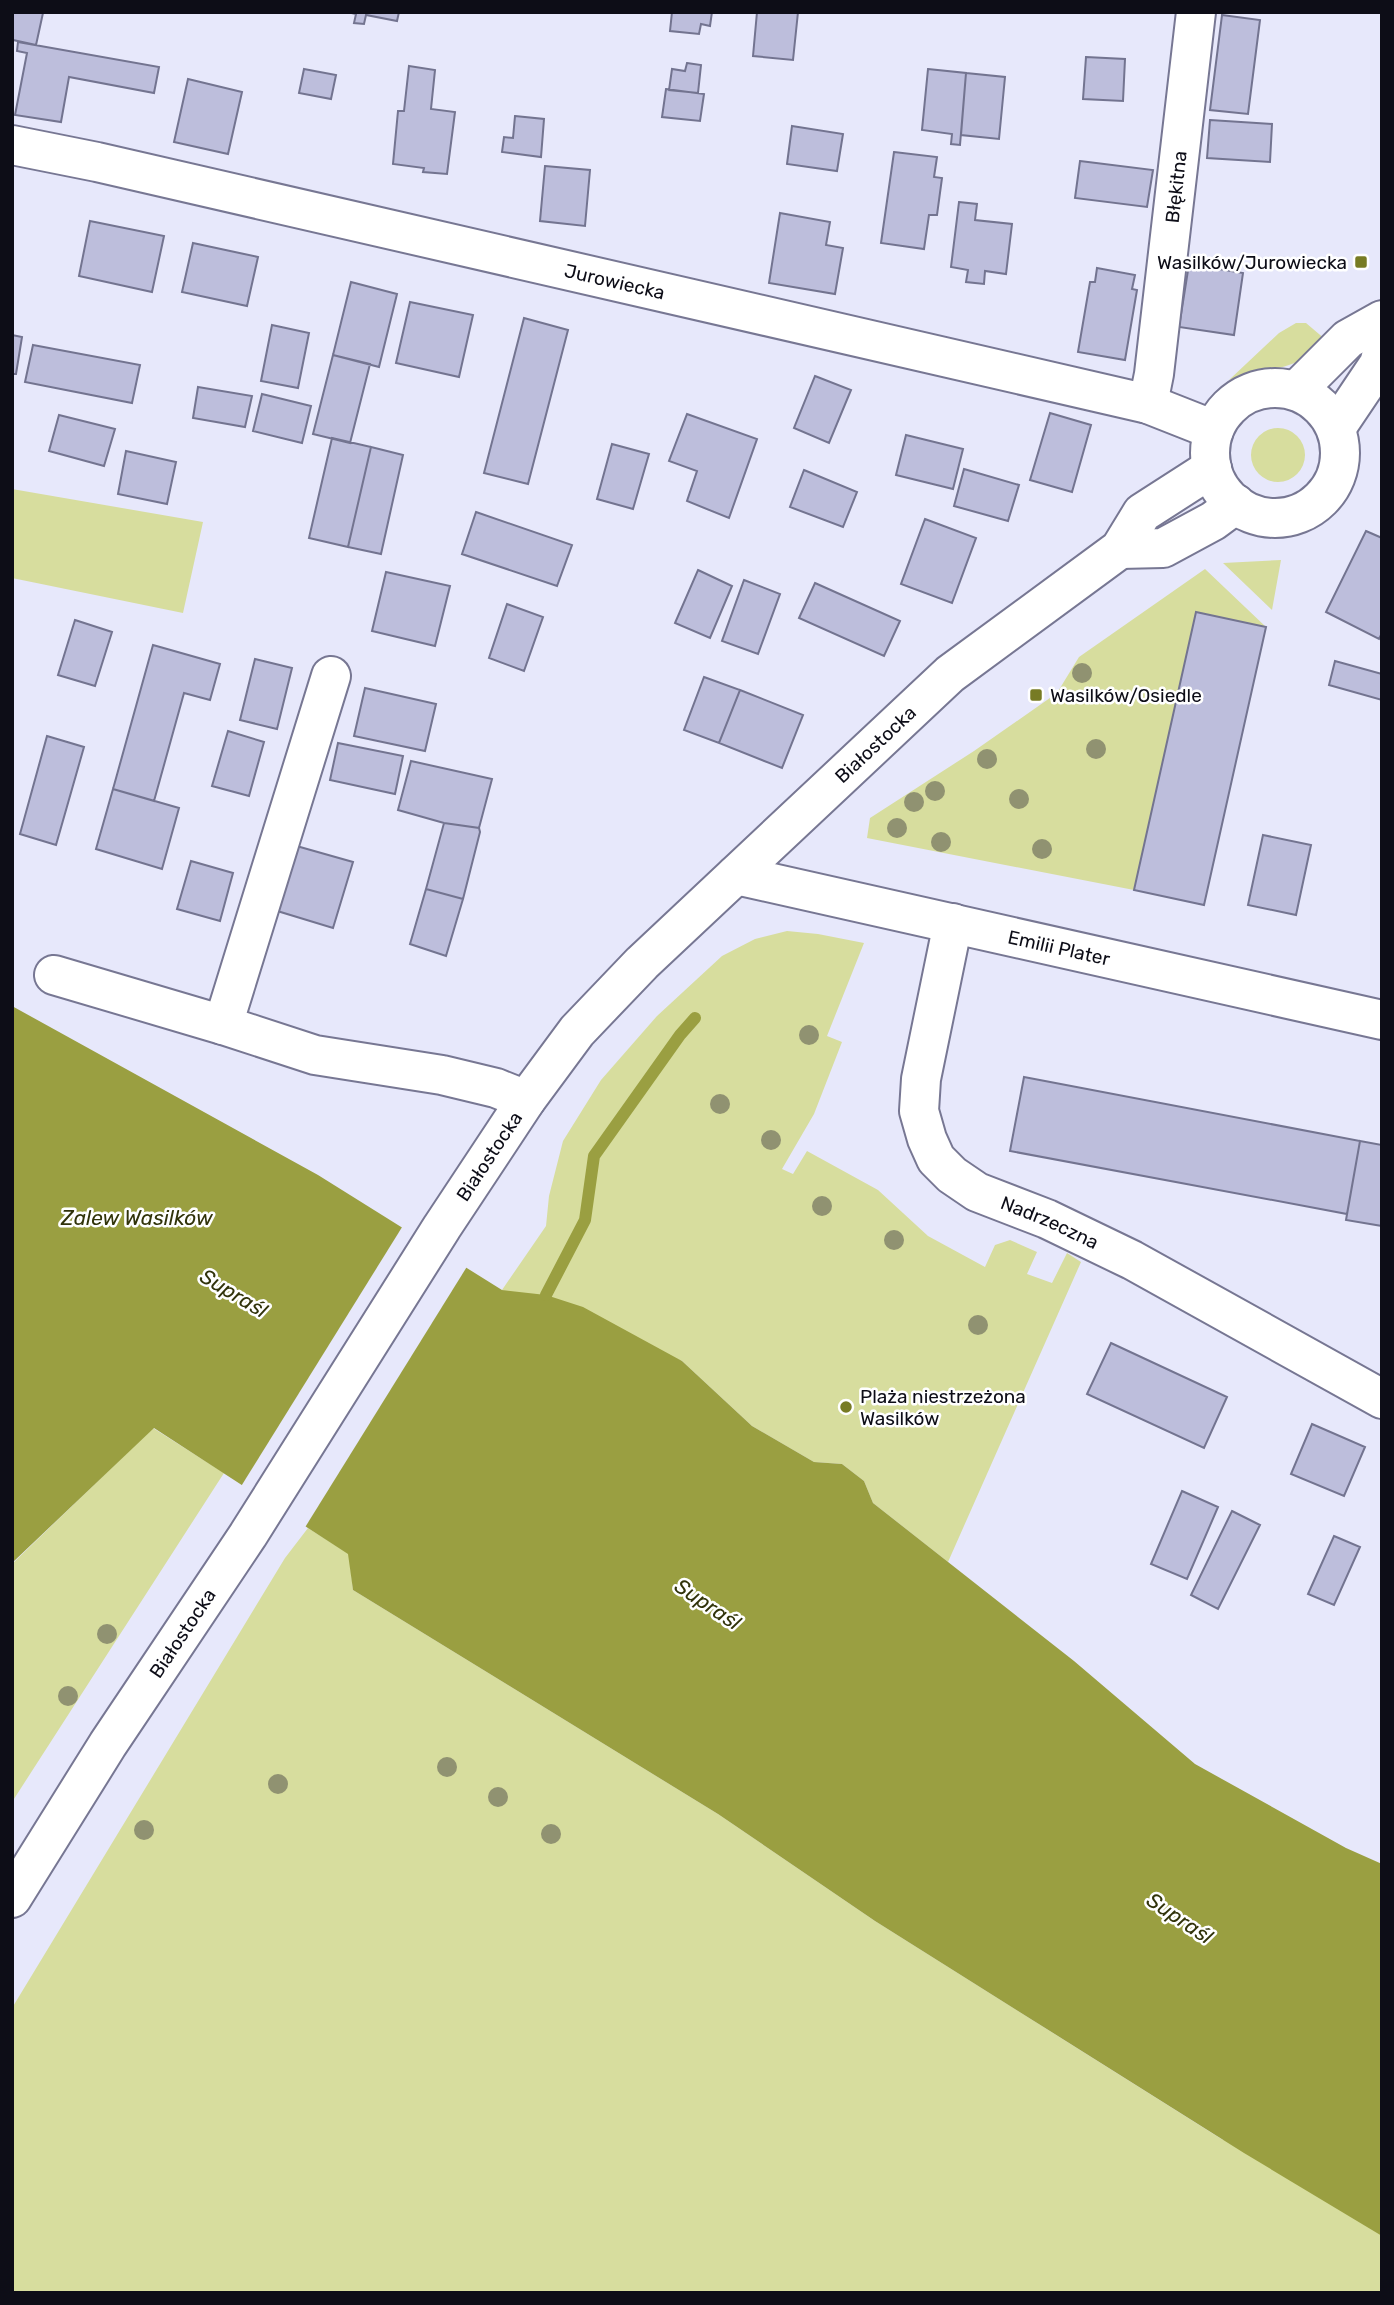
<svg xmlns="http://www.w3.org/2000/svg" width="1394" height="2305" viewBox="0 0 1394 2305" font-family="Rubik,sans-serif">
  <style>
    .green { fill: #d7dd9e }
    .water { fill: #9a9f41 }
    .pier { fill: #e7e8fb }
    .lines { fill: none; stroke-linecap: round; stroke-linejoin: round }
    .stream { stroke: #9a9f41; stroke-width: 12 }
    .building { fill: #bdbedc; stroke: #737490; stroke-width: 2 }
    .minor-casing { stroke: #777793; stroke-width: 42 }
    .tertiary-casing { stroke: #777793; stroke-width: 42 }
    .secondary-casing { stroke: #777793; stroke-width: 42 }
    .minor { stroke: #fff; stroke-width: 38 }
    .tertiary { stroke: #fff; stroke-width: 38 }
    .secondary { stroke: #fff; stroke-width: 38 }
    .tree { fill: #909271 }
    .poi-dot { fill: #777b24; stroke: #fff; stroke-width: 2.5 }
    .labels { text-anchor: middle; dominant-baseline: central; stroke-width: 5; stroke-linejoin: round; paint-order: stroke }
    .street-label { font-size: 19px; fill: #0d0d17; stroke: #fff }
    .poi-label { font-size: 19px; fill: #0d0d17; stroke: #fff; text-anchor: start }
    .water-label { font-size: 21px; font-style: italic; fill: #31330a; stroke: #fff }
  </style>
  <rect width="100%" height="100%" fill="#e7e8fb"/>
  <path class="green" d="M1296,323H1306L1326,340C1314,350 1304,360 1289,365C1269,372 1248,371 1229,380L1279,333Z
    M1251 455a27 27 0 1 1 54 0a27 27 0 1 1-54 0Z
    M12,489L203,522L183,613L12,578Z
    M1281,560L1272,610L1223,563Z
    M1205,569L1266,627L1196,612L1134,890L867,838L870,818L974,751L1057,693L1079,657Z
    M787,931L818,934L864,943L827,1036L842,1042L814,1114L782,1169L793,1174L807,1151L878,1190L928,1236L985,1267L995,1245L1010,1240L1037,1252L1027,1274L1052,1283L1067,1253L1081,1262L948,1562L873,1503L864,1481L842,1464L814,1462L752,1426L682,1361L502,1290L546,1226L549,1196L563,1141L601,1080L657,1016L722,956L755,939Z
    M153,1428L224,1473L12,1802V1564Z
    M308,1528L349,1554L353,1590L718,1814L875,1921L1223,2140L1298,2136L1382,2185V2293H12V2008L285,1558Z"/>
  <path class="water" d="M12,1006L318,1175L502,1290L546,1295L583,1307L682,1361L752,1426L814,1462L842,1464L864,1481L873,1503L1074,1661L1195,1764L1346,1848L1382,1864V2236L1244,2153L875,1921L718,1814L353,1590L348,1554L154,1428L12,1563Z"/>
  <path class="pier" d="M404,1224L468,1265L304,1529L240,1488Z"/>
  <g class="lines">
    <path class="stream" d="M546,1295L585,1220L594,1156L680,1035L695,1018"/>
  </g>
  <path class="building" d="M12,12L43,13L36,45L13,40L12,45Z
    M347,12H399L397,21L366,15L364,24L354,23L356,14Z
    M672,12H712L710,26L701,24L699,34L670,31Z
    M757,12H798L793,60L753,56Z
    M1222,15L1260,20L1248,114L1210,110Z
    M18,42L159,67L154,93L69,77L61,122L15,115L27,53L17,51Z
    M1086,57L1125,59L1123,101L1083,99Z
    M687,63L701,65L698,93L669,90L672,69L685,71Z
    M409,66L435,70L431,109L455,112L447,174L423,172L424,168L393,164L398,111H404Z
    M304,69L336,75L331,99L299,93Z
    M928,69L966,73L960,145L951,144L952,134L922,130Z
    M966,73L1005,77L999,139L961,135Z
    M188,79L242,92L228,154L174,142Z
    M666,89L704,94L700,121L662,117Z
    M515,116L544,119L541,157L502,152L504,137L513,138Z
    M1210,120L1272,124L1270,162L1207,158Z
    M792,126L843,134L837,171L787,164Z
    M894,152L937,157L934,177L942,178L937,215H929L924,249L881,243Z
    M1080,161L1153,170L1147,207L1075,198Z
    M545,166L590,170L585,226L540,221Z
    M959,202L977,204L975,220L1012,224L1006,274L985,271L984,284L966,282L968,270L951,267Z
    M780,213L830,222L826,245L843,248L835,294L769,283Z
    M90,221L164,236L152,292L79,276Z
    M193,243L258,257L247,306L182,292Z
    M1189,264L1243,273L1234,335L1179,327Z
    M1097,268L1135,275L1132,289L1137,290L1125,360L1078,352L1090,282H1095Z
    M351,282L397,294L379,367L333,355Z
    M410,302L473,315L459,377L396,363Z
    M524,318L568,330L528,484L484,473Z
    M272,325L309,333L298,388L261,381Z
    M12,335L22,337L16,374H12Z
    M33,345L140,365L132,403L25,382Z
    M333,355L370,364L350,443L313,434Z
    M815,376L851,390L829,443L794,428Z
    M198,387L252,396L245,427L193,418Z
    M262,394L311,406L302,443L253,431Z
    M1050,413L1091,425L1072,492L1030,480Z
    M687,414L757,439L729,518L687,501L697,471L669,461Z
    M59,415L115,429L104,466L49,451Z
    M906,435L963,449L953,489L896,475Z
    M332,438L371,447L348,547L309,538Z
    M612,444L649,454L633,509L597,499Z
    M371,447L403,455L381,554L348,547Z
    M126,451L176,462L167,504L118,494Z
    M964,469L1019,485L1008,521L954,506Z
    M804,470L857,492L843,527L790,507Z
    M476,512L572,545L557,586L462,554Z
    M925,519L976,538L952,603L901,584Z
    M1366,531L1382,538V633L1379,639L1326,612Z
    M698,570L732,586L710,638L675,623Z
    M386,572L450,586L435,646L372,631Z
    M744,580L780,594L758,654L722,641Z
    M815,583L900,621L884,656L799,618Z
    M507,604L543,617L524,671L489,658Z
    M1196,612L1266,627L1204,905L1134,890Z
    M75,620L112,632L95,686L58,675Z
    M153,645L220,664L210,700L184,693L154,801L113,789Z
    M255,659L292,668L277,729L240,720Z
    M1335,661L1382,674V700L1329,685Z
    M704,677L740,690L719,743L684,730Z
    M365,688L436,704L425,751L354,736Z
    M740,690L803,715L782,768L719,743Z
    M228,731L264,742L249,796L212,786Z
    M47,736L84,747L56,845L20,834Z
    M338,743L403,756L395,794L330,780Z
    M411,761L492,779L479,828L444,823L398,810Z
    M113,789L179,808L162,869L96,849Z
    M444,823L479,828L480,832L463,899L426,889Z
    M1263,835L1311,845L1296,915L1248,905Z
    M293,845L353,862L333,928L274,910Z
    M191,861L233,873L220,921L177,909Z
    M426,889L463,899L446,956L410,944Z
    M1024,1077L1360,1141L1347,1214L1010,1151Z
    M1360,1141L1382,1145V1226L1346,1220Z
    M1111,1343L1227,1397L1204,1448L1087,1394Z
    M1312,1424L1365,1447L1344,1496L1291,1474Z
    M1182,1491L1218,1507L1187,1579L1151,1564Z
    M1232,1511L1260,1525L1218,1609L1191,1595Z
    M1334,1536L1360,1547L1334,1605L1308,1594Z"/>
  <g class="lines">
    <defs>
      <g id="minor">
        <path id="s1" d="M1148,404L1154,374L1196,12"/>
        <path id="s2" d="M736,875L1382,1020"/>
        <path id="s3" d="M953,923L921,1079L919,1111L927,1139L936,1159L952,1175L977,1192L1047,1219L1132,1260L1382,1399"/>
        <path d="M54,975L223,1025L315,1055L442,1075L496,1088L526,1100"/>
        <path d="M223,1025L331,676"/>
      </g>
      <g id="tertiary">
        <path id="s4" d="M12,145L97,162L1148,404L1214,430"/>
      </g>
      <g id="secondary">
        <circle cx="1275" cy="453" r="65"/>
        <path d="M1296,391L1348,339L1382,320"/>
        <path d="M1336,428L1379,364L1382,353"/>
        <path d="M1120,549L1163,548L1213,521L1236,504"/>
        <path id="s5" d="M12,1898L108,1744L248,1535L442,1227L526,1100L577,1031L642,963L950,674L1120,549L1142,513L1212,468"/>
      </g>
    </defs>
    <use href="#minor" class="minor-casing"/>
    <use href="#tertiary" class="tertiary-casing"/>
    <use href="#secondary" class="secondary-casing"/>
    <use href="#minor" class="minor"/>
    <use href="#tertiary" class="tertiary"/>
    <use href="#secondary" class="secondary"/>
  </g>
  <g class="tree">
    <circle cx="1082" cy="673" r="10"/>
    <circle cx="1096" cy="749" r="10"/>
    <circle cx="987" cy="759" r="10"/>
    <circle cx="935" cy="791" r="10"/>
    <circle cx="1019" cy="799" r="10"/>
    <circle cx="914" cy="802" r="10"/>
    <circle cx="897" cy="828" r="10"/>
    <circle cx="941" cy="842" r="10"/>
    <circle cx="1042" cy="849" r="10"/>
    <circle cx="809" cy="1035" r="10"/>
    <circle cx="720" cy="1104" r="10"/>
    <circle cx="771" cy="1140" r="10"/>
    <circle cx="822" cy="1206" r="10"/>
    <circle cx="894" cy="1240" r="10"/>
    <circle cx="978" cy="1325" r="10"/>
    <circle cx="107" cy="1634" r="10"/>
    <circle cx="68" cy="1696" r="10"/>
    <circle cx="447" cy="1767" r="10"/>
    <circle cx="278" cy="1784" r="10"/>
    <circle cx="498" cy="1797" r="10"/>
    <circle cx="144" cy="1830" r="10"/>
    <circle cx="551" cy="1834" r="10"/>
  </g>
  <g class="poi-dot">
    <rect x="1354" y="255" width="14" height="14" rx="3.5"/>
    <rect x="1029" y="688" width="14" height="14" rx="3.5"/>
    <circle cx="846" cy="1407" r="7"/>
  </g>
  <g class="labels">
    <g class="street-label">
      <text stroke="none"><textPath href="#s1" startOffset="219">Błękitna</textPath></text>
      <text stroke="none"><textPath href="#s4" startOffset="618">Jurowiecka</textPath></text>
      <text stroke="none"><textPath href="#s5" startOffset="1449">Białostocka</textPath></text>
      <text stroke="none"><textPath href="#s2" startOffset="331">Emilii Plater</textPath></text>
      <text stroke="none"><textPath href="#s5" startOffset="882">Białostocka</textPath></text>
      <text stroke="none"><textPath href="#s3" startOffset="374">Nadrzeczna</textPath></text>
      <text stroke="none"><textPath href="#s5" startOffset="315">Białostocka</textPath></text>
    </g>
    <g class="poi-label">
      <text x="1347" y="262" text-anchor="end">Wasilków/Jurowiecka</text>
      <text x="1050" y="695">Wasilków/Osiedle</text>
      <text x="860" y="1396">Plaża niestrzeżona<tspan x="860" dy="22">Wasilków</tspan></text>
    </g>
    <g class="water-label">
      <text x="137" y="1217">Zalew Wasilków</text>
      <text transform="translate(234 1293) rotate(31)">Supraśl</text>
      <text transform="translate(708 1604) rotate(34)">Supraśl</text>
      <text transform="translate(1180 1918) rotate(34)">Supraśl</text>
    </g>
  </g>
  <rect width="1394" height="2305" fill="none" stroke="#0d0d17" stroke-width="28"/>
</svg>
